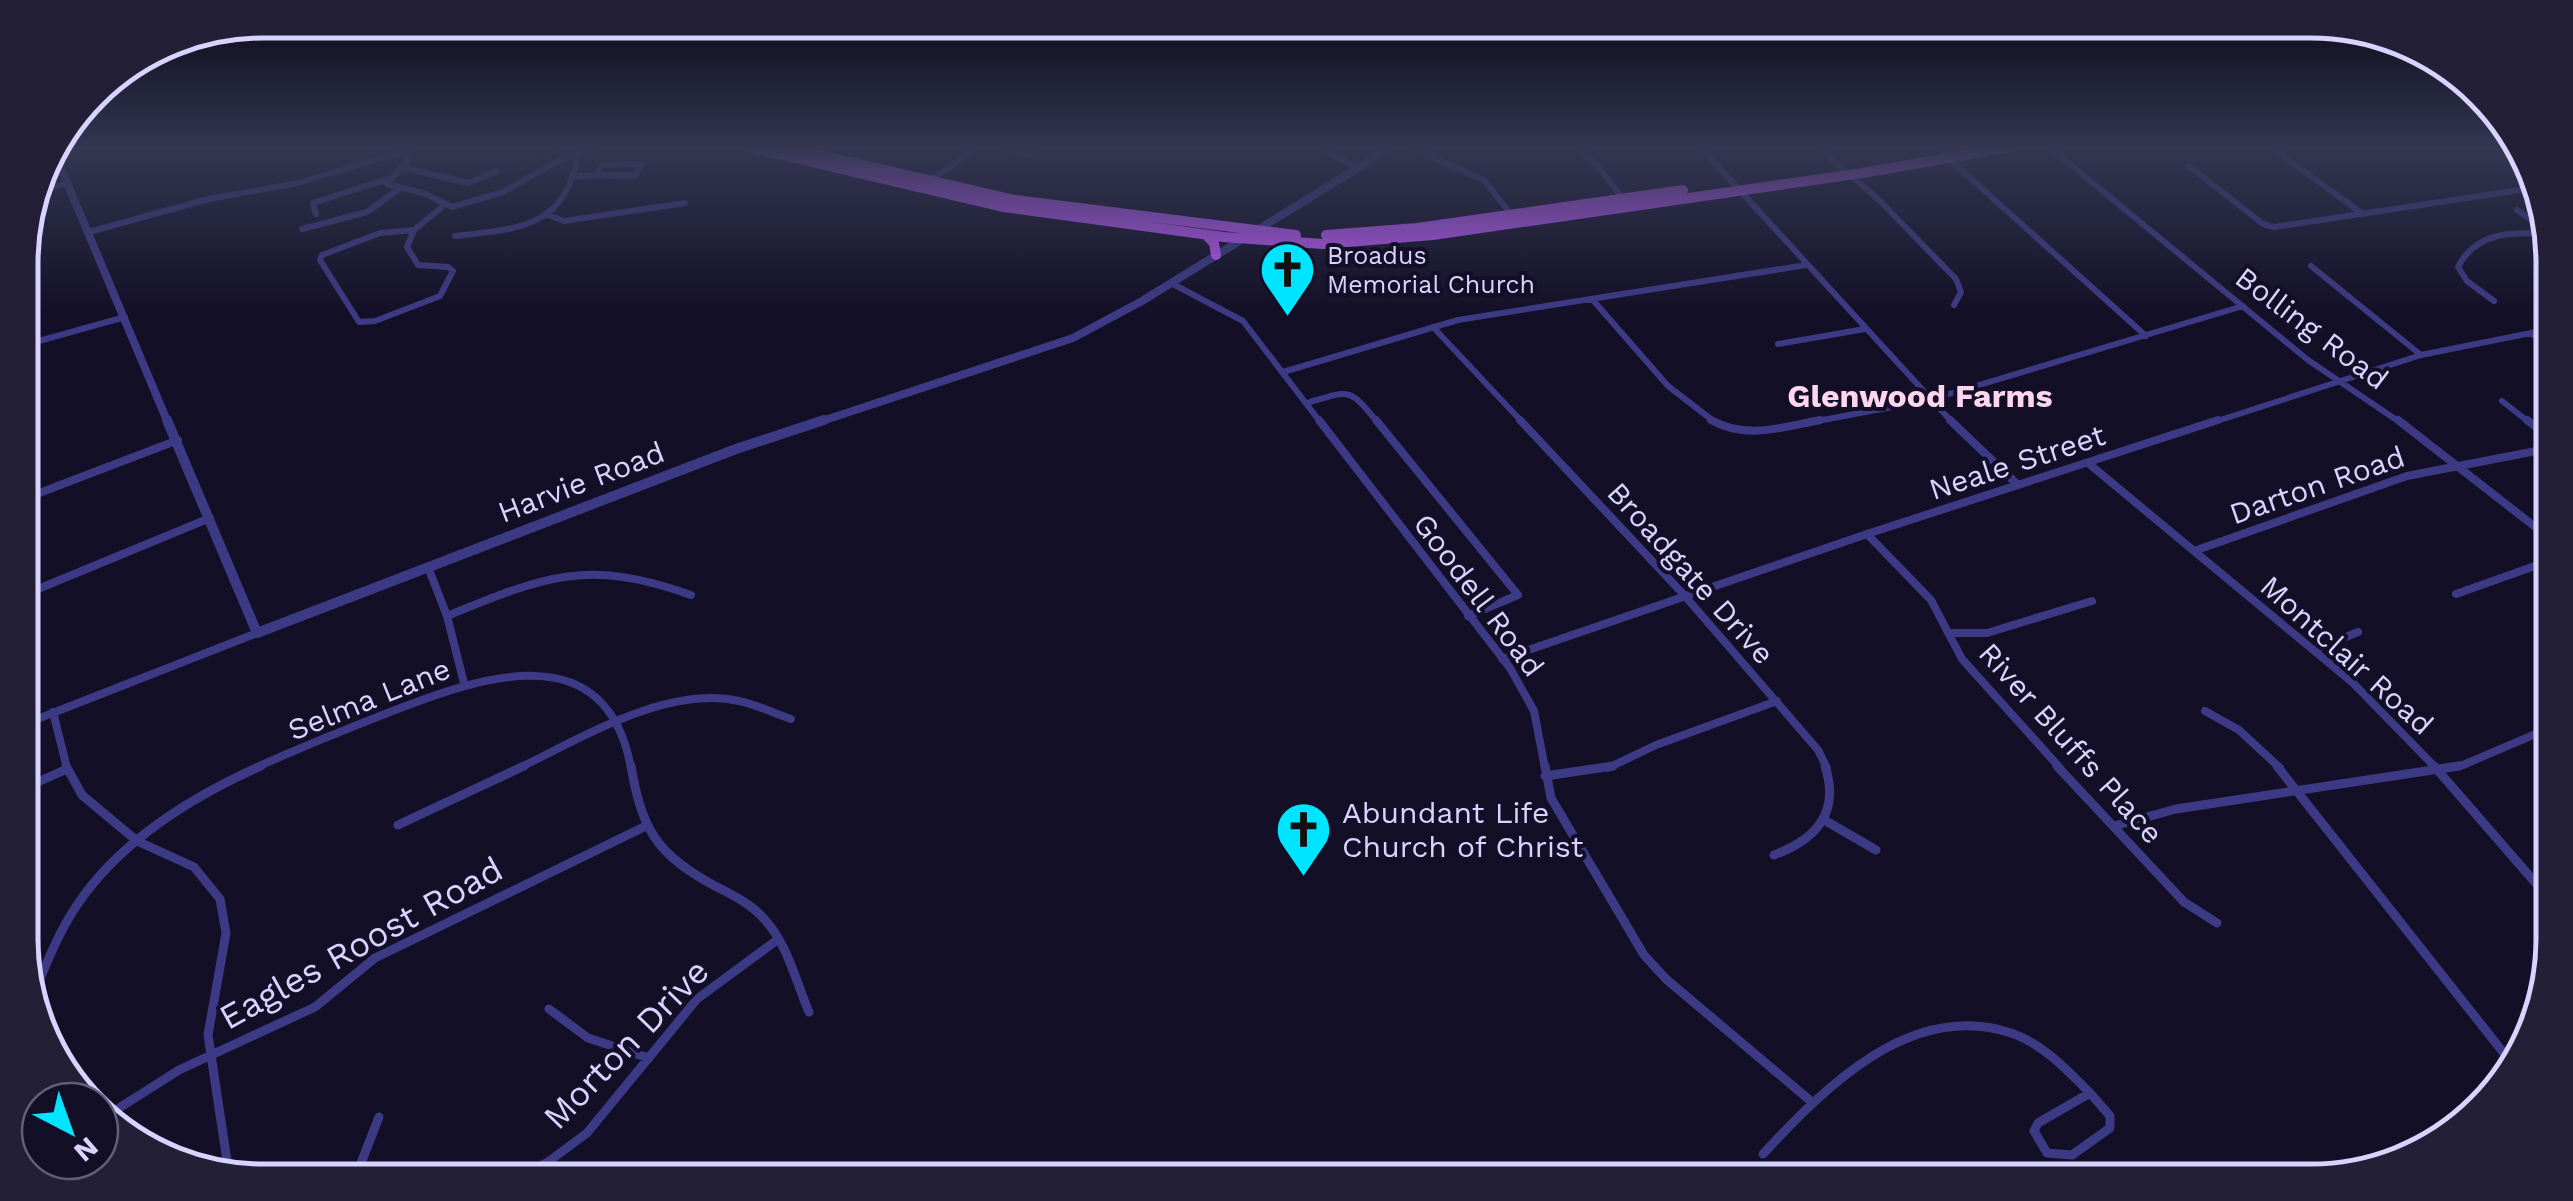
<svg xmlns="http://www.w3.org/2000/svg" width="2573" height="1201" viewBox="0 0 2573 1201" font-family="'Work Sans',sans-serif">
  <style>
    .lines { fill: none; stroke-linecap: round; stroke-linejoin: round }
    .stream { stroke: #0c2248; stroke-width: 2.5 }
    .minor-far2 { stroke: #3d3a85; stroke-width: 6 }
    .minor-far1 { stroke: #3d3a85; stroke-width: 8 }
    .minor { stroke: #3d3a85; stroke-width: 9 }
    .tertiary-far1 { stroke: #3d3a85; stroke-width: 8 }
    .tertiary { stroke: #3d3a85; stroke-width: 10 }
    .primary { stroke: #c25bff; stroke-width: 10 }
    .labels { text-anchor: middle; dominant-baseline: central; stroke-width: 8; stroke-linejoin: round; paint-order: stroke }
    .far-poi-label { font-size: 25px; fill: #d9d4ff; stroke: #130f26; text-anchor: start }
    .street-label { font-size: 30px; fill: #d9d4ff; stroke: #130f26 }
    .poi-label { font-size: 30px; fill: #d9d4ff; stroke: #130f26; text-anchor: start }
    .neighbourhood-label { font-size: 32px; font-weight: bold; fill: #ffd6f0; stroke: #130f26 }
    .near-street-label { font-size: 35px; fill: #d9d4ff; stroke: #130f26 }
    .rim { fill: none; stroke: #d9d4ff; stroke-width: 5 }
  </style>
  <rect width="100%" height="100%" fill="#130f26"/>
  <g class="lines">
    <path class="stream" d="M518,169L569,147
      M133,217L225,192"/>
    <path class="minor-far2" d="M1011,147L1006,149L1025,155L1043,147
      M1316,147L1359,168
      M1408,147L1484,180L1513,217
      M1574,147L1596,164L1625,201
      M1700,147L1953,423
      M1818,147L1880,201L1956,279L1961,292L1954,305
      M1936,147L2146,336
      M2049,147L2308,360L2401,423
      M2508,147L2519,153
      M404,151L407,161L387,184L423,193L452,207L503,192L558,161L598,147
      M2279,153L2363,214
      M2189,166L2263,224L2274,227L2533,188
      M400,167L469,183L496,171
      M577,176L636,175L641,164L602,165L596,175
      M931,180L977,147
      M35,193L68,183
      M2517,210L2550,233
      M316,214L313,203L388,179
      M548,215L564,221L685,203
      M302,229L367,212L399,189
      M414,230L407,247L418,265L448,267L453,271L440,296L375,321L359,322L320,260L322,255L380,233Z
      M414,230L443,206
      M89,232L209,199L298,183L418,147
      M455,236C519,229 566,228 578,154
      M2311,266L2421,355
      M1171,283L1243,321L1321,423
      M2545,285L2551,284
      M1592,299L1668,386L1716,423
      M2494,301L2467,281L2458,267C2476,231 2515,231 2551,235
      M1433,327L1523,423
      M2531,333L2551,348
      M1778,344L1865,329
      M21,346L125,317
      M1283,372L1458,320L1806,265
      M2502,401L2530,423
      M1307,403C1350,390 1349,387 1378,423
      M1807,423L1929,400L2243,306
      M2211,423L2421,355L2551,329"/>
    <path class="minor-far1" d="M1319,420L1510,668L1534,711L1545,768
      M1376,420L1518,595L1468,616
      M1520,420L1685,596L1818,750L1827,768
      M1711,420C1746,440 1783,427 1820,420
      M1950,420L2018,485
      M2398,420L2552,540
      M2527,420L2552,439
      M2088,463L2353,683L2436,768
      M21,500L178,440
      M1867,534L1931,600L1962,659L2060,768
      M2194,551L2407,476L2552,448
      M428,567L447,616L464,683
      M2456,594L2552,560
      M21,596L210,518
      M447,616C545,576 587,558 691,595
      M1950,633H1987L2092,601
      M2314,650L2358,632
      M1502,659L1867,534L2218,420
      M2205,711L2239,730L2280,768
      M53,712L67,768
      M22,725L257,633
      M255,768C299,748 344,730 390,712C480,677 606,632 631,768
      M519,768C582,738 667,685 739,701C757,705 774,713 791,719
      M1608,768L1656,745L1777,701
      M2443,768L2463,765L2552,727"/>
    <path class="minor" d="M66,766L82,795L137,841L194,867L220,899L226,933L208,1035L229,1174
      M631,766C642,830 657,855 715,886C733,895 753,905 766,921C788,946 796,982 809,1012
      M1545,766L1551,798L1644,955L1666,979L1813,1103
      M2057,766L2184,902L2217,923
      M2277,766L2510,1061
      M2434,766L2553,903
      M1545,776L1613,766
      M22,789L67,769
      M1826,821L1876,850
      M398,825L524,766
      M2114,826L2176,809L2459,766
      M1774,855C1817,839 1840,812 1825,766
      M33,996C46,965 58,933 77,905C120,841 191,797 261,766
      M549,1009L588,1038L649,1058
      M2090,1093L2110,1116V1128L2072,1155L2047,1153L2034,1131L2038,1123Z
      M108,1115L179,1070L315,1007L375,958L646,826
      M1763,1154C1825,1087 1911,1000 2011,1033C2042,1043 2067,1070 2090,1093
      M354,1181L379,1117
      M512,1181L548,1162L587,1133L697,999L777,940"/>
    <path class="tertiary-far1" d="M52,147L168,423
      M816,423L1073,338L1142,301L1392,147"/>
    <path class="tertiary" d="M167,420L257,633L736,449L824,420"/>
    <path class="primary" d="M748,147L1003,207L1224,237L1323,244L1433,235L1862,173L2011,147
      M786,147L1015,200L1296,235
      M1206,235L1214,243L1216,255
      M1326,235L1417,228L1683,190"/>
  </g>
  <linearGradient id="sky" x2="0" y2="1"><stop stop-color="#0a0815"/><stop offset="0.47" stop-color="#333752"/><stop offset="1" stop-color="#333752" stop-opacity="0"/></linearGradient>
  <rect width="2573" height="315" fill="url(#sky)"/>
  <defs>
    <symbol id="church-pin" viewBox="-11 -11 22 30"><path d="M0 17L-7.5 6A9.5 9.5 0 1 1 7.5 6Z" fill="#00e5ff" stroke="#130f26"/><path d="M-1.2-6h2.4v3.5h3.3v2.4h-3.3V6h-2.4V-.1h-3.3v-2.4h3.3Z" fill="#111"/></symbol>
  </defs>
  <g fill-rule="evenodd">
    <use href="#church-pin" x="1256" y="238" width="63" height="86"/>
    <use href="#church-pin" x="1272" y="798" width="63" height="86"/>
  </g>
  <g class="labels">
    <g class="far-poi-label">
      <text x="1327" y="255">Broadus<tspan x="1327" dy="29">Memorial Church</tspan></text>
    </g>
    <g class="street-label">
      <text transform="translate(2312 328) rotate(37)">Bolling Road</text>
      <text transform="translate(2017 462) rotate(-18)">Neale Street</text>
      <text transform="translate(581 482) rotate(-21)">Harvie Road</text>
      <text transform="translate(2317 485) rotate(-19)">Darton Road</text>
      <text transform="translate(1691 573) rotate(48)">Broadgate Drive</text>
      <text transform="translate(1479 595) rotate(53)">Goodell Road</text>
      <text transform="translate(2347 655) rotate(42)">Montclair Road</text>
      <text transform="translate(369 699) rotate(-22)">Selma Lane</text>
      <text transform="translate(2071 743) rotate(48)">River Bluffs Place</text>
    </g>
    <g class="poi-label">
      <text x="1342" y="812">Abundant Life<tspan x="1342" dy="34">Church of Christ</tspan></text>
    </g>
    <g class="neighbourhood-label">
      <text x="1920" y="396">Glenwood Farms</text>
    </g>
    <g class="near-street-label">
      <text transform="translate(361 943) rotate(-29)">Eagles Roost Road</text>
      <text transform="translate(626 1044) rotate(-46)">Morton Drive</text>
    </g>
  </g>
  <path d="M0 0H2573V1201H0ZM263 38H2311A225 225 0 0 1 2536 263V939A225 225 0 0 1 2311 1164H263A225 225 0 0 1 38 939V263A225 225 0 0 1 263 38Z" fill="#231f37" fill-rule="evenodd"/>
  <path class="rim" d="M263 38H2311A225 225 0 0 1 2536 263V939A225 225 0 0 1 2311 1164H263A225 225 0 0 1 38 939V263A225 225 0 0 1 263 38Z"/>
  <g transform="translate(70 1131) rotate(139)"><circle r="48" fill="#130f26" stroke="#625e7d" stroke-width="2.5"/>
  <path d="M0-8L18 38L0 25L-18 38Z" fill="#00e5ff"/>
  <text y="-15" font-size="28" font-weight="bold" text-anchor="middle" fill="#d9d4ff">N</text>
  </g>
</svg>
